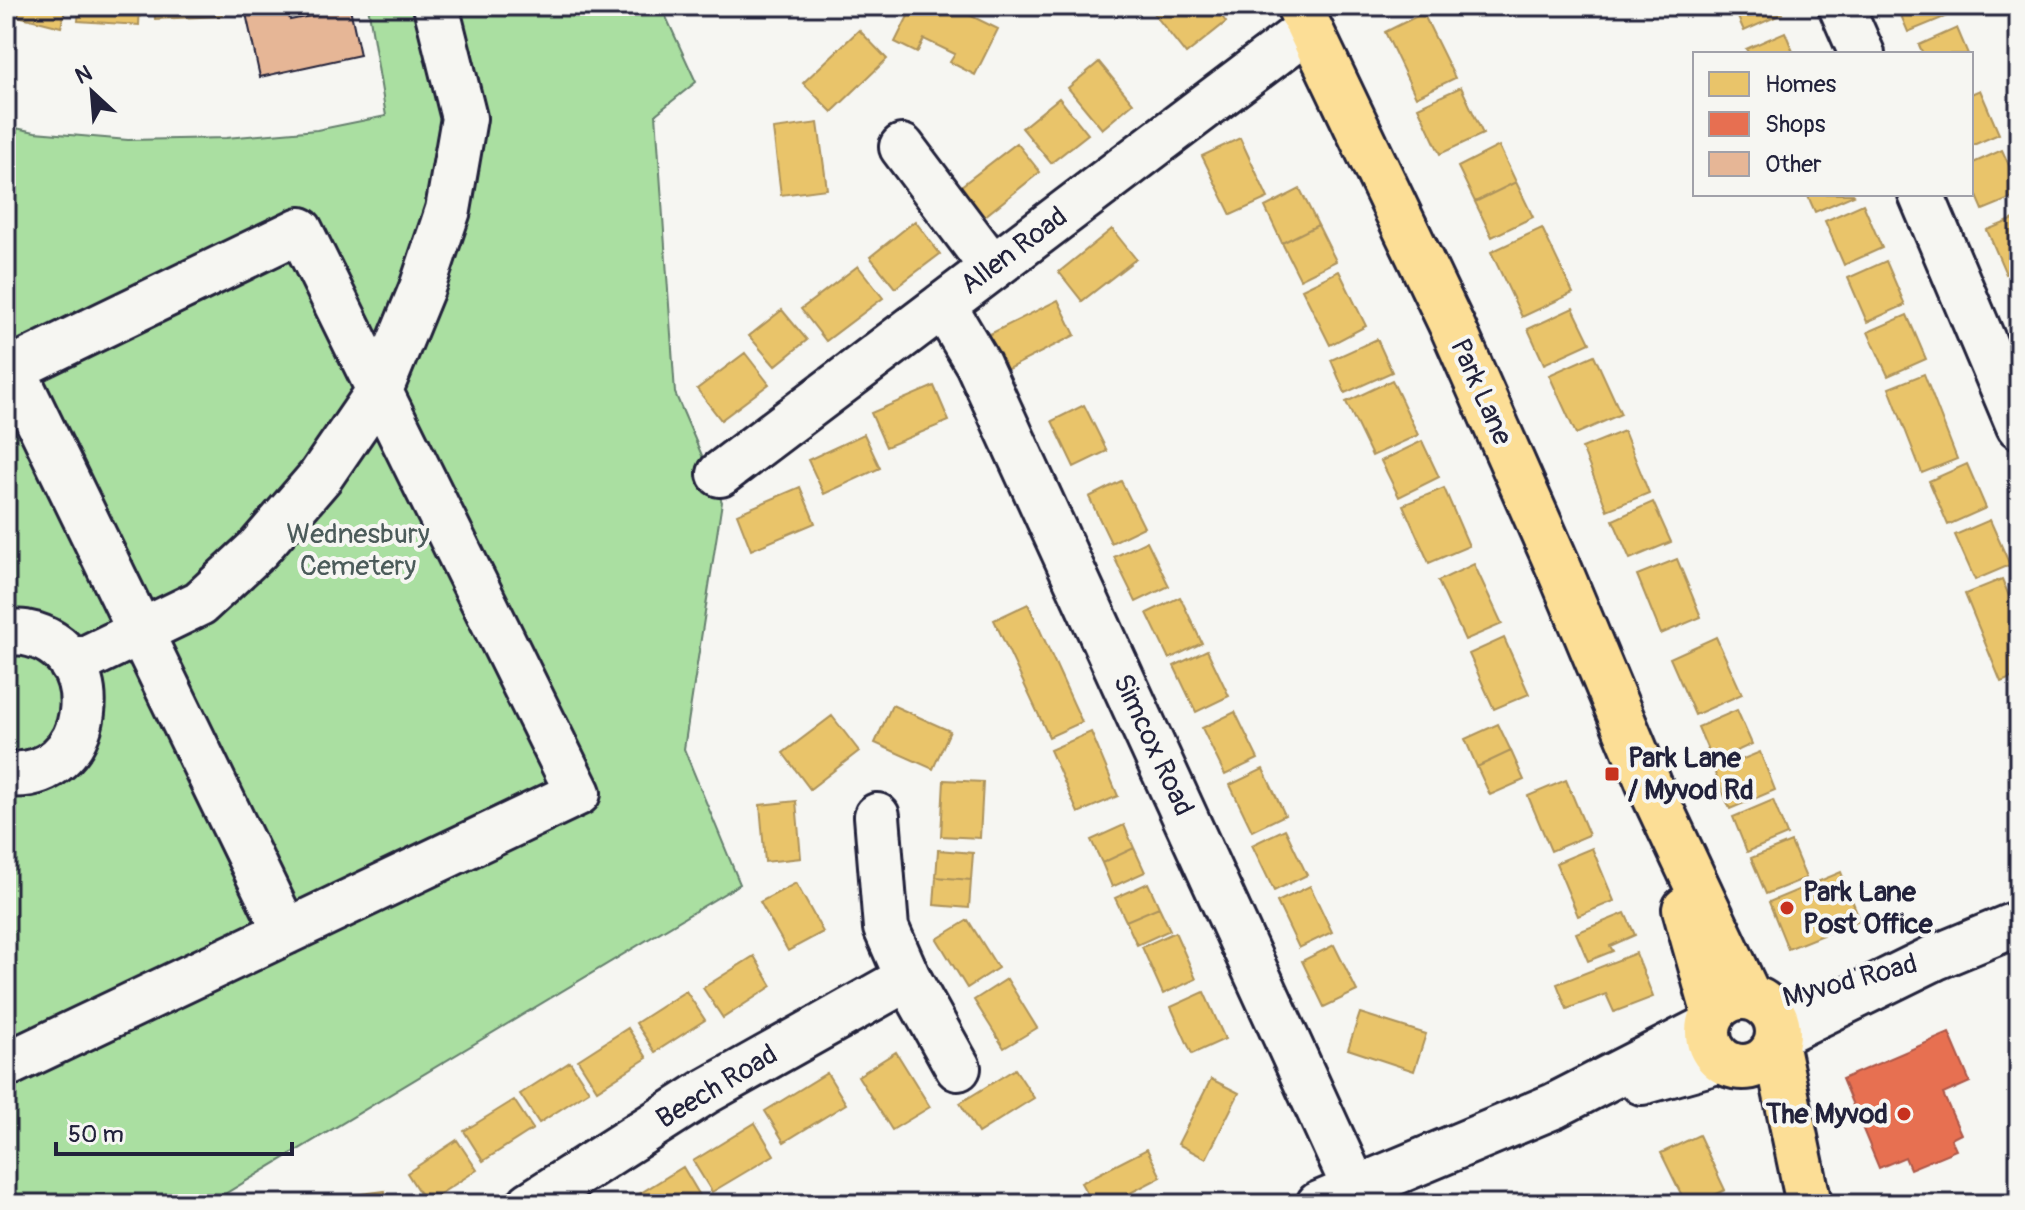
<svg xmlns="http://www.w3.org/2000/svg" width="2025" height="1210" viewBox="0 0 2025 1210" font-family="Pangolin,sans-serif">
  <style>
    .green { fill: #aadfa1; stroke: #66806e; stroke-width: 2 }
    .homes { fill: #e9c46a; stroke: #ad935c; stroke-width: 2 }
    .shops { fill: #e76f51; stroke: #ac584a; stroke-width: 2 }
    .building { fill: #e6b696; stroke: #22223b; stroke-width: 2 }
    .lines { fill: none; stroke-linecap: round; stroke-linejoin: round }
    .minor-casing { stroke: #22223b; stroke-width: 50 }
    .major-casing { stroke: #22223b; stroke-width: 50 }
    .minor { stroke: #f6f6f2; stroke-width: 44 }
    .major { stroke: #fcde96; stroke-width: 44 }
    .poi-dot { fill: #c8321e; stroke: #f6f6f2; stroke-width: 3 }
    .labels { text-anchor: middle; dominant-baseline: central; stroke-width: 8; stroke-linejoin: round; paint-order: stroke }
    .street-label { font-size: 28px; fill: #22223b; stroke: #f6f6f2 }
    .park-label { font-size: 28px; fill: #4b5b5a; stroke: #f6f6f2 }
    .poi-label { font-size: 28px; font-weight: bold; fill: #22223b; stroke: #f6f6f2; text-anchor: start }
  </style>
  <rect width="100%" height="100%" fill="#f6f6f2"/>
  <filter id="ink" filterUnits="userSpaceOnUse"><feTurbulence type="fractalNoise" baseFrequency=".0125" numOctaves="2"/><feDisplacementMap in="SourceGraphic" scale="16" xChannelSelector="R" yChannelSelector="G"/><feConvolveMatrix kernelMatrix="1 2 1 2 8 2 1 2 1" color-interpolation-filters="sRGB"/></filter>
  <g filter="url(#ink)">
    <path class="green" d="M368,6H661L696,82L656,114L675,393L722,502L684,749L740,884L208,1204H6V126L35,132L128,140L226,138L317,130L386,116Z"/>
    <path class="homes" d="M7,6H66L61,27L6,13Z
      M79,6H140L139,25L78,21Z
      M154,6H221L222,16L155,19Z
      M913,6H951L998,29L975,75L950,62L955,54L924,39L917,53L895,42Z
      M1148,6H1214L1226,22L1186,54Z
      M1733,6H1779L1782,14L1744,31Z
      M1897,6H1943L1947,16L1908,32Z
      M1423,13L1455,78L1416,97L1385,32Z
      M1957,28L1968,54H1923L1919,45Z
      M859,30L887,59L832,112L803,83Z
      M1785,32L1794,54H1749L1746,49Z
      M1099,62L1133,103L1102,129L1068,88Z
      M1461,87L1483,134L1440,154L1418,107Z
      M1980,90L1999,134L1971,146V94Z
      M1059,98L1088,134L1051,163L1022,128Z
      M818,123L827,189L781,195L773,129Z
      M1240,138L1268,198L1231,215L1202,156Z
      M1017,143L1040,172L980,220L956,190Z
      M1499,146L1516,182L1475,202L1458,167Z
      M2002,150L2019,187V195L1983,210L1971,182V164Z
      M1516,182L1533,217L1492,237L1475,202Z
      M1300,189L1318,225L1282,243L1265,207Z
      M1807,194H1853L1854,195L1815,212Z
      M1863,204L1882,248L1844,265L1825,221Z
      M2019,217V269L2006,274L1987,230Z
      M915,221L940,254L895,288L870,257Z
      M1318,225L1336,261L1300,279L1282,243Z
      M1542,228L1573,293L1522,317L1491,252Z
      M1112,229L1136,259L1082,301L1059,272Z
      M1886,261L1905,305L1867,322L1848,278Z
      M858,266L883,298L826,341L801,309Z
      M1339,271L1366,326L1330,345L1302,289Z
      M1058,300L1075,335L1006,370L988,335Z
      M1573,308L1590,343L1544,364L1528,329Z
      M782,310L807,340L775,366L749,336Z
      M1907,315L1926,359L1888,376L1868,332Z
      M1377,339L1392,372L1345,393L1331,360Z
      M745,353L769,384L721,420L697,389Z
      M1594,355L1621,414L1576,434L1549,375Z
      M1924,374L1957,459L1922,473L1889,388Z
      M1392,380L1418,435L1372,456L1346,402Z
      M934,386L949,421L886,447L871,413Z
      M1084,405L1107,451L1074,467L1052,421Z
      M1624,431L1649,493L1607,510L1582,448Z
      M864,434L880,468L824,494L808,460Z
      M1422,441L1439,477L1399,497L1381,461Z
      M1967,464L1986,508L1948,525L1929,481Z
      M1121,481L1144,527L1111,543L1089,497Z
      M800,487L815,523L751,550L737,514Z
      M1444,488L1469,546L1429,563L1403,505Z
      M1653,502L1671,542L1630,559L1613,520Z
      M1990,520L2010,565L1975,580L1955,535Z
      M1147,541L1169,586L1136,602L1114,557Z
      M1677,559L1701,617L1661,634L1637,575Z
      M1474,564L1502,624L1465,640L1438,581Z
      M2002,579L2019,620V675L2001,682L1965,594Z
      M1180,597L1202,643L1169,659L1147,613Z
      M1028,604L1082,722L1049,737L994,620Z
      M1716,637L1742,694L1695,715L1670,658Z
      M1504,638L1529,694L1494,709L1469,654Z
      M1207,650L1229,696L1196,712L1174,666Z
      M892,705L950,731L933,769L875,743Z
      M1737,710L1752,744L1713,762L1698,727Z
      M1235,712L1258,759L1225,775L1202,728Z
      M832,716L859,751L810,789L783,753Z
      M1498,724L1511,751L1477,767L1465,739Z
      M1091,732L1118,796L1078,813L1050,750Z
      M1511,751L1524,780L1490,795L1477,767Z
      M1760,752L1775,790L1730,809L1714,771Z
      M1263,769L1285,815L1252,831L1230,785Z
      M944,780L983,782L980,838L941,836Z
      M1566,780L1589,835L1551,851L1528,796Z
      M1773,800L1787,835L1747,852L1733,817Z
      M796,801L801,858L765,862L760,805Z
      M1124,825L1134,848L1102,863L1091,840Z
      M1285,829L1307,875L1274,891L1252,845Z
      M1791,842L1806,878L1766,894L1751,858Z
      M1134,848L1145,872L1112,887L1102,863Z
      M1592,848L1614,901L1578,916L1556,863Z
      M938,850L973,853L971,880L936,877Z
      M1841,872L1860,920L1788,949L1769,902Z
      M936,877L971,880L969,908L934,905Z
      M796,883L823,932L788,951L760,902Z
      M1148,883L1159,907L1126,921L1115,898Z
      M1310,886L1332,932L1299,948L1277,902Z
      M1159,907L1170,930L1137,945L1126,921Z
      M1625,913L1635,935L1610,946L1613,951L1588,961L1576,933Z
      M968,920L998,968L967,988L937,939Z
      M1175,932L1196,979L1163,994L1142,947Z
      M1334,945L1357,991L1324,1007L1302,961Z
      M1636,953L1653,997L1614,1012L1606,994L1567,1009L1557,984Z
      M754,956L772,986L723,1018L703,988Z
      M1007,979L1037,1028L1004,1048L974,1000Z
      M686,991L705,1020L655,1052L636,1023Z
      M1204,992L1225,1039L1192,1054L1171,1007Z
      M1360,1013L1426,1034L1414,1071L1348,1049Z
      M628,1028L647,1058L597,1090L578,1060Z
      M896,1052L930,1107L892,1130L858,1076Z
      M570,1062L589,1091L539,1123L520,1094Z
      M1015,1069L1034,1098L978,1133L960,1103Z
      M827,1073L846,1104L784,1142L765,1111Z
      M1211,1079L1239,1093L1206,1159L1178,1144Z
      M514,1100L533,1129L483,1161L464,1131Z
      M755,1123L774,1155L712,1192L693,1161Z
      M1699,1135L1725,1190L1696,1204H1686L1661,1153Z
      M457,1140L477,1170L426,1203L407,1173Z
      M1147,1149L1161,1177L1109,1204H1093L1081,1183Z
      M683,1167L702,1199L694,1204H623Z
      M385,1191L386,1204H316V1200Z"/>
    <path class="shops" d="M1949,1033L1970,1082L1943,1094L1961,1134L1951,1139L1956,1150L1910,1169L1905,1157L1879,1168L1842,1079Z"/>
    <path class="building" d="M259,6H287L290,20L350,8L360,55L260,77L245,9Z"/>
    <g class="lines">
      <defs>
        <path id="minor" d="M1841,6L1862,54
          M902,147L992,267
          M1921,194L2019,426
          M943,305L978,364L1362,1204
          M13,369L286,932
          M6,372L300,230L578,793L6,1065
          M720,474L1309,28
          M6,633C12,633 19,632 25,633C113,649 95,784 6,774
          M72,665L200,603L258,549L320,477L381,388L422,288L448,210L464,118L436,6
          M877,816L886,928L908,978L958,1068
          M1779,1034L1934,958L2019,923
          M1642,1082L1721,1060
          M530,1204L705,1092L908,978
          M1319,1204L1554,1106L1708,1027"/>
        <path id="major" d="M1299,6L1453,328L1558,566L1649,784L1749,997
          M1685,909L1714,1012
          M1708 1032a35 35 0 1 1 70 0a35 35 0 1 1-70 0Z
          M1776,1047L1809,1204"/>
      </defs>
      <use href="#minor" class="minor-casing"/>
      <use href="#major" class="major-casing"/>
      <use href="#minor" class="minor"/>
      <use href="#major" class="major"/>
    </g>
  </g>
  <g class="poi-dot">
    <rect x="1604" y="766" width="16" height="16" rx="4"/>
    <circle cx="1787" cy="908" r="8"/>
    <circle cx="1904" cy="1114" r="8"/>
  </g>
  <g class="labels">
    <g class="street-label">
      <text transform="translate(1014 251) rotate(-37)">Allen Road</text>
      <text transform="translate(1481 392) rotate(66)">Park Lane</text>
      <text transform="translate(1153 745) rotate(65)">Simcox Road</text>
      <text transform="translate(1850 981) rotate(-15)">Myvod Road</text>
      <text transform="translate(717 1087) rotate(-31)">Beech Road</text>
    </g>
    <g class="park-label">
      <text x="358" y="534">Wednesbury<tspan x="358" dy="32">Cemetery</tspan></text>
    </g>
    <g class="poi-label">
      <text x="1628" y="758">Park Lane<tspan x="1628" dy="32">/ Myvod Rd</tspan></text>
      <text x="1803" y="892">Park Lane<tspan x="1803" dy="32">Post Office</tspan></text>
      <text x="1888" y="1114" text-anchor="end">The Myvod</text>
    </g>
  </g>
  <rect width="2025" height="1210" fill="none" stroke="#f6f6f2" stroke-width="32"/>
  <rect x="16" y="16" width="1993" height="1178" fill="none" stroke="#22223b" stroke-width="3" filter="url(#ink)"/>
  <rect x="1693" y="52" width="280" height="144" fill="#f6f6f2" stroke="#a1a1a9" stroke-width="2"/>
  <rect x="1709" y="72" width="40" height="24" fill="#e9c46a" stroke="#a1a1a9" stroke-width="2"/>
  <text x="1765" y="92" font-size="24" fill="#22223b">Homes</text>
  <rect x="1709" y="112" width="40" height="24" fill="#e76f51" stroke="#a1a1a9" stroke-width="2"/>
  <text x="1765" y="132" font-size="24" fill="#22223b">Shops</text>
  <rect x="1709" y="152" width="40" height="24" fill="#e6b696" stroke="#a1a1a9" stroke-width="2"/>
  <text x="1765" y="172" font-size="24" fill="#22223b">Other</text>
  <g transform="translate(92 92) rotate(334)" stroke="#f6f6f2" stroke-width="6" paint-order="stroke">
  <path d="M0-6L14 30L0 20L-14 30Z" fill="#22223b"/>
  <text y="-12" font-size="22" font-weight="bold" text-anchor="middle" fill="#22223b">N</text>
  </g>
  <path d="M56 1142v12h236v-12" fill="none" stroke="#22223b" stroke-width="4"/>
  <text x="68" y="1142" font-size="24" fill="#22223b" stroke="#f6f6f2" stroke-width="6" paint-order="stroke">50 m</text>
</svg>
